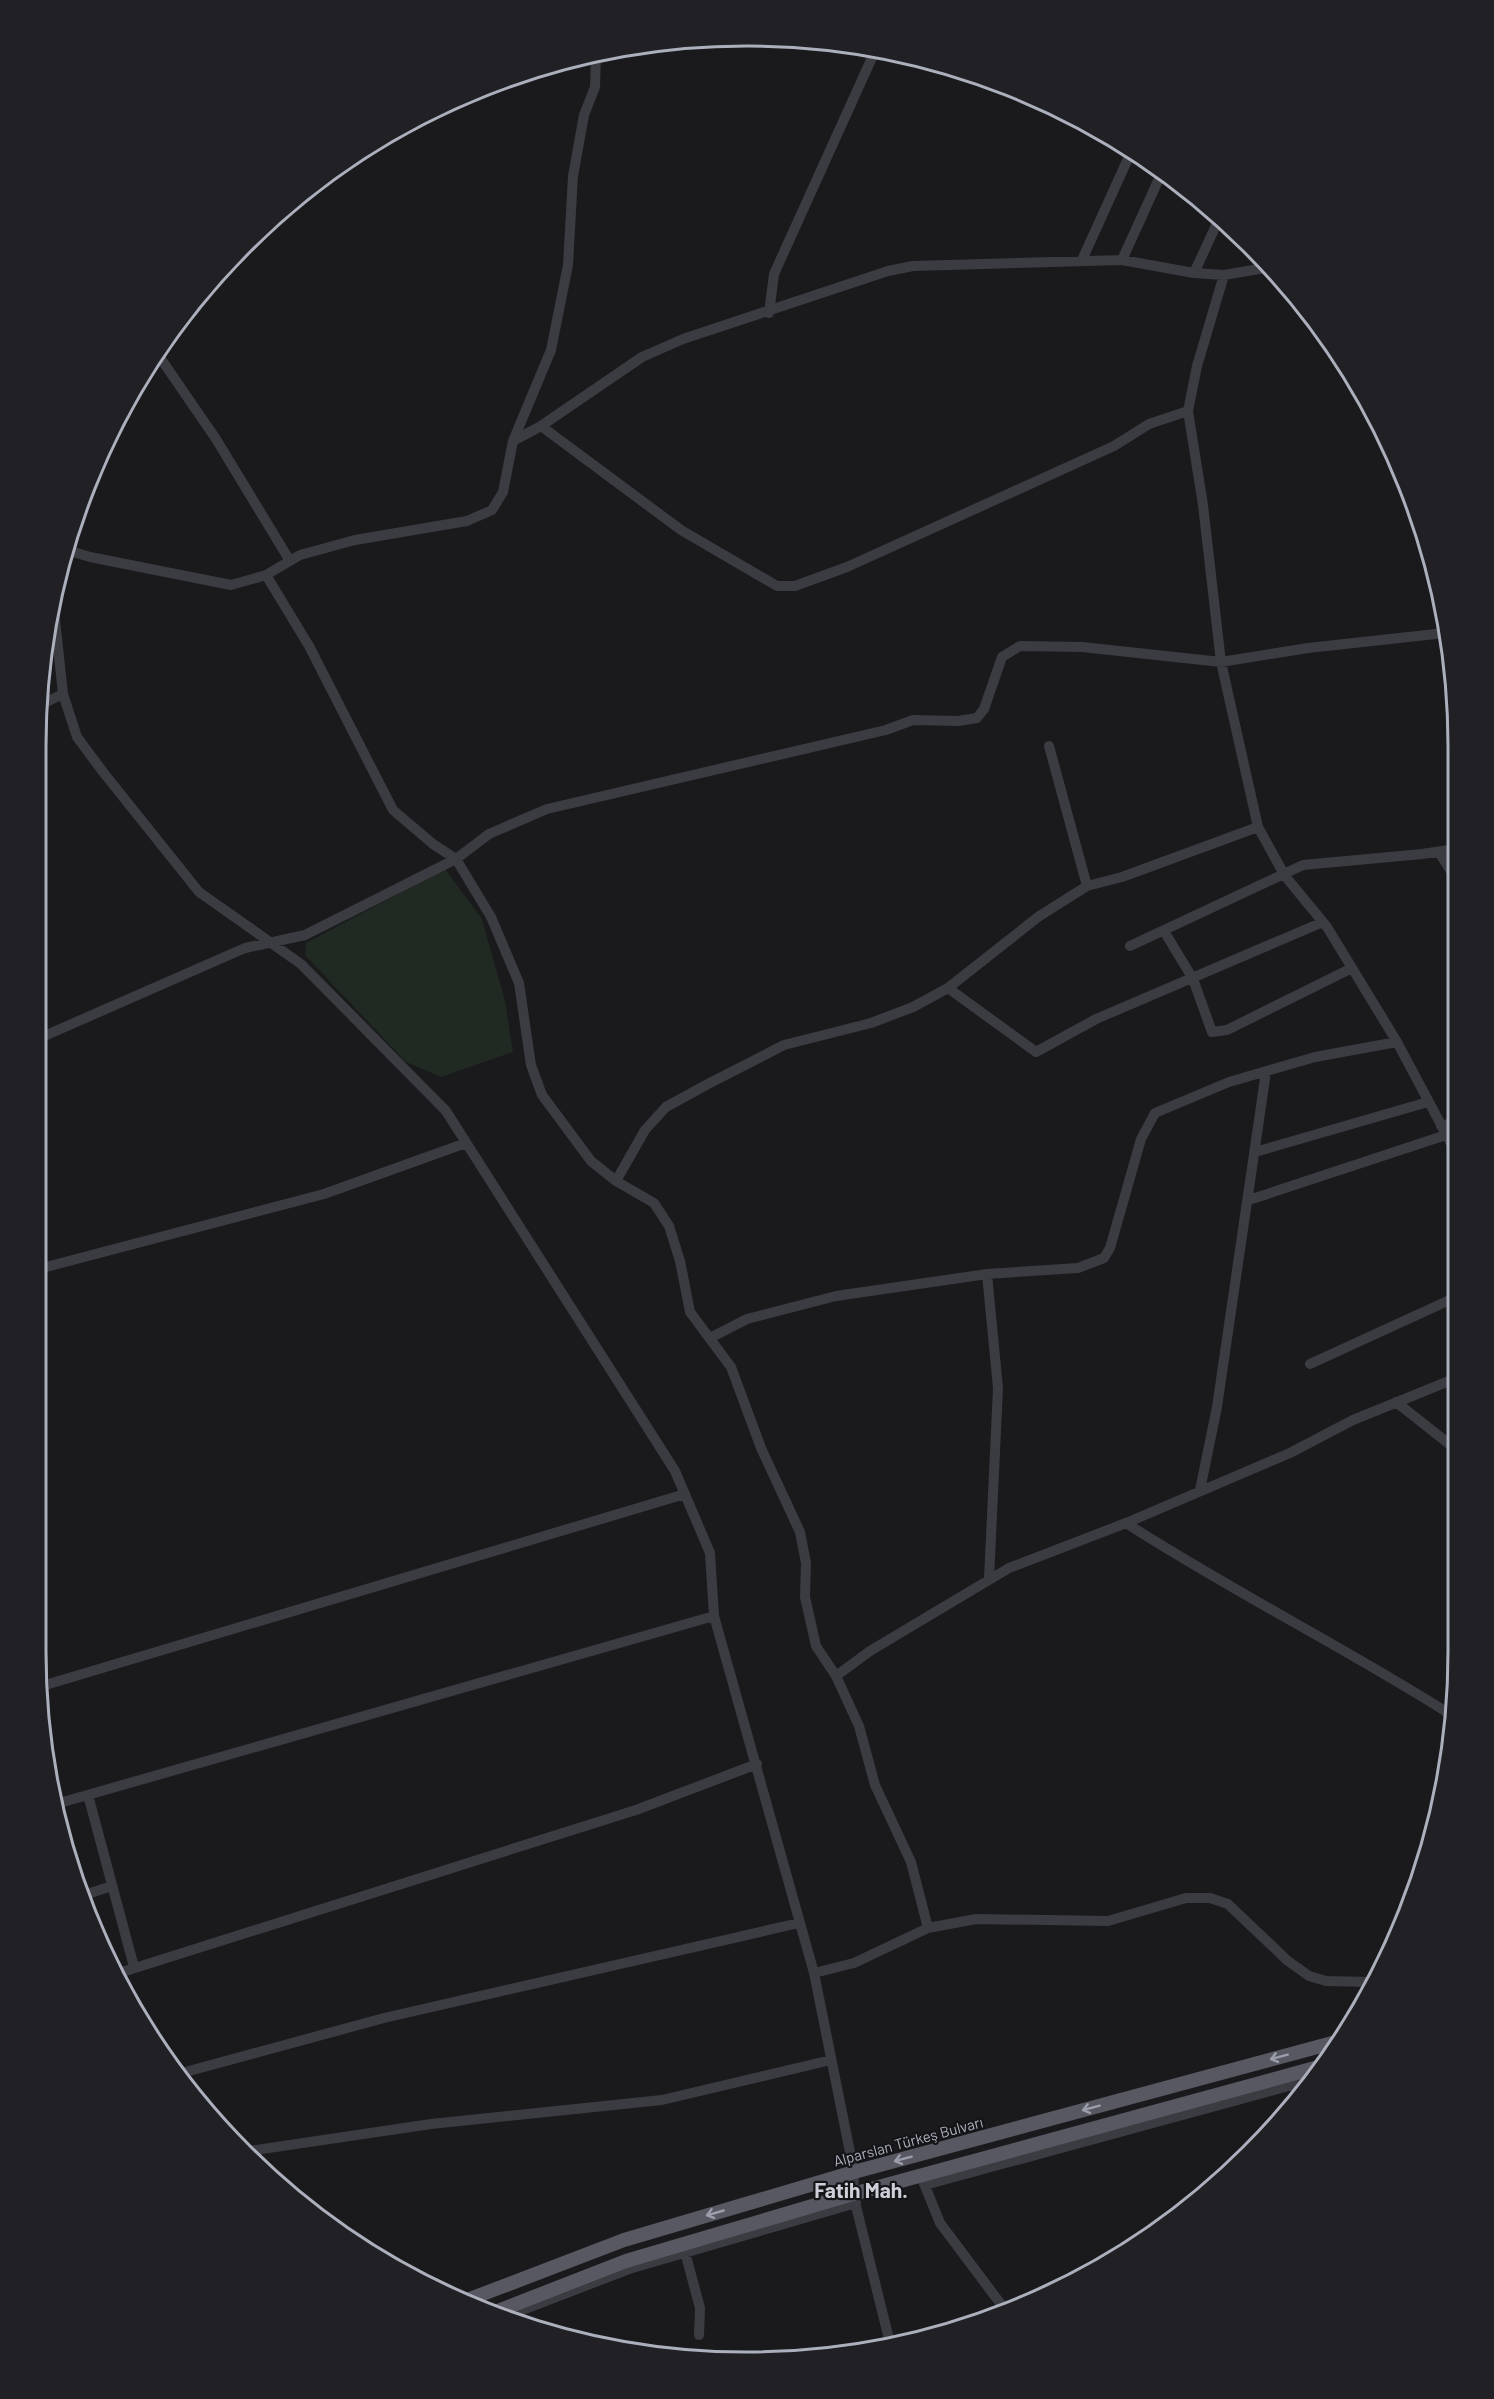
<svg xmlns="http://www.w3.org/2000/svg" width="1494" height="2399" viewBox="0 0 1494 2399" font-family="Barlow,sans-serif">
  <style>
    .green { fill: #202922 }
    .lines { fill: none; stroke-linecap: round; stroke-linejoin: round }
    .minor { stroke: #3b3c42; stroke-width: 10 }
    .major { stroke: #575862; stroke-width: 14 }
    .oneway { stroke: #9b9eab }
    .labels { text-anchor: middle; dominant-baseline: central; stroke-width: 4.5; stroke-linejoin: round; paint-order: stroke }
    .street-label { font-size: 15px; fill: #acb0bd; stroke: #151518 }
    .district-label { font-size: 21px; font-weight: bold; fill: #cdd0d9; stroke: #151518 }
    .rim { fill: none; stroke: #acb0bd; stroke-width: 3 }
  </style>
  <rect width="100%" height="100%" fill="#1a1a1d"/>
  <path class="green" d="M445,869L482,919L505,1001L513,1052L441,1077L406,1062L305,955L306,943Z"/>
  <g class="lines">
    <path class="minor" d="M1082,260L1131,152
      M1122,260L1162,172
      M1194,273L1218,221
      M1224,275L1197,366L1188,411L1203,505L1221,662L1258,827L1285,876L1327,927L1352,968L1397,1042L1455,1151
      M769,313L774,274L875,51
      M159,356L216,439L290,561
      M541,426L681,530L777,586H795L847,567L1114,446L1149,424L1188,411
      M513,441L541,426L642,357L683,339L888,271L913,266L1122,260L1194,273L1224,275L1265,268
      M70,551L90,557L231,585L266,575L300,555L355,540L467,521L492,510L503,492L513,441L551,350L568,265L573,176L584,115L595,87L596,56
      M266,575L309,646L393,810L433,844L456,859L491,917L519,983L531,1065L542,1095L591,1161L616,1181L654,1203L669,1226L680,1261L690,1312L731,1367L761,1448L800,1532L806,1563L805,1597L816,1646L836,1676L859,1726L875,1785L911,1862L928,1928
      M54,610L63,694L77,737L103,772L199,892L301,964L446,1111L675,1471L710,1553L714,1616L814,1973L854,2172L853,2194L891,2347
      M42,704L63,694
      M1049,746L1087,886
      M1439,852L1456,879
      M1164,931L1193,979L1212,1032L1227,1030L1352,968
      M1130,946L1303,865L1422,854L1449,850L1456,845
      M948,988L1036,1052L1096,1019L1323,922
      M42,1037L245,948L305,935L456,859L489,834L547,809L886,730L913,720L958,721L977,718L984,709L1002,657L1020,646L1082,647L1221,662L1308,648L1445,633
      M1441,1126L1455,1122
      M1255,1152L1428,1102
      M616,1181L645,1130L666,1107L706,1085L784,1045L871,1023L913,1007L948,988L1038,917L1087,886L1122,877L1258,827
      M1249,1200L1446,1135
      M42,1268L324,1194L466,1143
      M987,1274L998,1388L989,1579
      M710,1338L747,1319L836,1296L987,1274L1078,1268L1104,1258L1110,1248L1141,1139L1155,1113L1229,1082L1315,1057L1397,1042
      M1310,1364L1454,1298
      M1396,1402L1453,1447
      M1200,1490L1217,1407L1266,1072
      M1126,1523C1230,1590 1340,1645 1445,1711L1452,1720
      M836,1676L870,1651L1009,1568L1126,1523L1290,1453L1353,1420L1454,1379
      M42,1686L685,1494
      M88,1795L134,1967
      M56,1804L714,1616
      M81,1896L112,1886
      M119,1973L636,1810L757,1764
      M814,1973L854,1963L928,1928L976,1919L1108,1921L1186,1898H1210L1228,1904L1288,1961L1309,1976L1326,1981L1370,1982
      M178,2074L384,2018L799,1923
      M1294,2079L1299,2099
      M242,2152L431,2124L662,2100L831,2060
      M923,2181L940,2223L1006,2311
      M925,2185L1314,2079
      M685,2252L700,2308L699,2335
      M502,2318L629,2269L856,2203"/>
    <path class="major" d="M462,2302L624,2240L854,2172L1336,2042
      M490,2314L626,2261L853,2194L1322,2066"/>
  </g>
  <defs><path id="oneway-shaft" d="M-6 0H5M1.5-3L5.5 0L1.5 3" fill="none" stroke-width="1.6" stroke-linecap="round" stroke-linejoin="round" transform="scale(1.5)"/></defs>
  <g class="oneway">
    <use href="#oneway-shaft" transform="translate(1279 2057) rotate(165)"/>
    <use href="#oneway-shaft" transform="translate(1091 2108) rotate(165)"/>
    <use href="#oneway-shaft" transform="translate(903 2159) rotate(165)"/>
    <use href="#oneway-shaft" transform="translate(715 2213) rotate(164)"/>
  </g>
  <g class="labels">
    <g class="street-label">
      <text transform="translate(908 2141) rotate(-15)">Alparslan Türkeş Bulvarı</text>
    </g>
    <g class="district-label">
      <text x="861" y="2189">Fatih Mah.</text>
    </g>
  </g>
  <path d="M0 0H1494V2399H0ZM746 46H748A700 700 0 0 1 1448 746V1652A700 700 0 0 1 748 2352H746A700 700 0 0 1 46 1652V746A700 700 0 0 1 746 46Z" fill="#212125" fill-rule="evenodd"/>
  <path class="rim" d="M746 46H748A700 700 0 0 1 1448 746V1652A700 700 0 0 1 748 2352H746A700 700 0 0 1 46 1652V746A700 700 0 0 1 746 46Z"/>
</svg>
